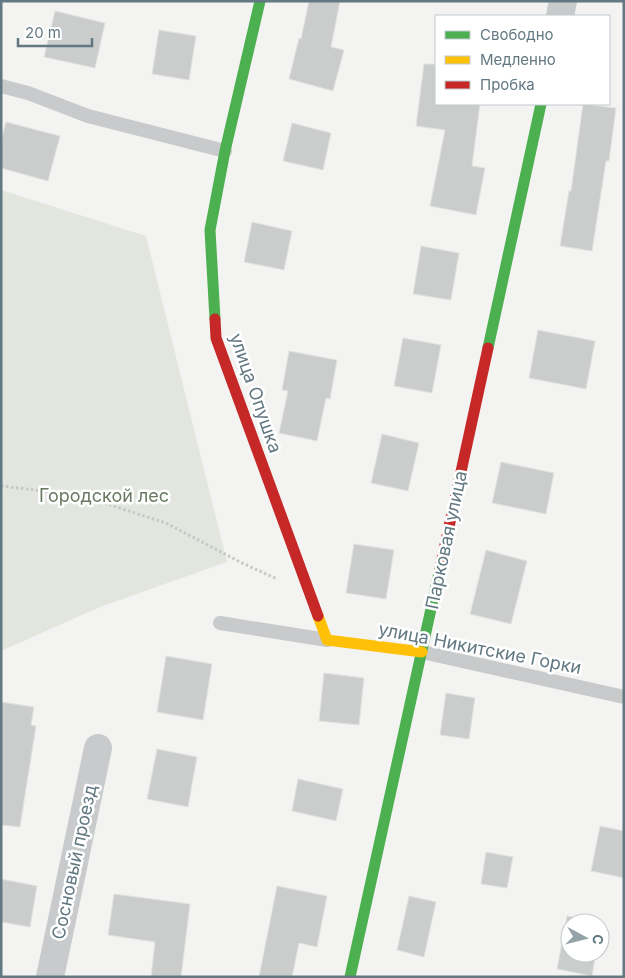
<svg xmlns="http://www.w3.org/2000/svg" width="625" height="978" viewBox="0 0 625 978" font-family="Inter,sans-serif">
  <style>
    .green { fill: #e3e6df }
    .building { fill: #cbcdcd; stroke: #e2e2e1 }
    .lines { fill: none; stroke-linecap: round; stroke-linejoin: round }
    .path { stroke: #c7c8c8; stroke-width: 3; stroke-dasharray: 2.5 2.5; stroke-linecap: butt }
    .lane { stroke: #c8cacb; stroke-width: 14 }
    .street { stroke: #c8cacb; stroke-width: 28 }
    .fast { stroke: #4caf50; stroke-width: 11 }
    .slow { stroke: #ffc107; stroke-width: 11 }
    .jam { stroke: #c62828; stroke-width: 11 }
    .labels { text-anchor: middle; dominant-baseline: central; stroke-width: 5; stroke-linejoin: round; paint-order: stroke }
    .street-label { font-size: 18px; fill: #627882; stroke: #fff }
    .park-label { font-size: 18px; fill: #697961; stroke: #fff }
  </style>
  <rect width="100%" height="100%" fill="#f3f3f1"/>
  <path class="green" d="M1,190L146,236L227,562L100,607L1,651Z"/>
  <path class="building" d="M309,1H340L331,47L344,50L333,91L289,79L299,38L301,39Z
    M55,11L105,23L95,68L44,57Z
    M159,30L196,36L189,80L152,74Z
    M424,64H436V104H480L472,166L485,168L476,215L430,206L445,130L416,126Z
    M583,104L616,108L609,161H606L592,251L560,246L569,191H571Z
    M6,122L60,136L48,181L1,168V141Z
    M292,123L331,133L323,170L283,161Z
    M252,222L292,231L284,270L244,262Z
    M421,246L459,253L451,300L413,294Z
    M538,330L595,341L586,389L529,378Z
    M403,338L441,345L432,393L394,386Z
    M289,351L337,360L330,399L326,398L317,441L279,433L288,391L282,390Z
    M382,434L419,443L408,491L371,483Z
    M501,462L554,473L546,514L492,503Z
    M354,544L394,550L386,599L346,593Z
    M486,550L527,561L511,624L470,614Z
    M166,656L212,664L203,720L157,712Z
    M324,673L364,678L359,725L319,721Z
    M446,693L475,698L469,739L440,735Z
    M1,702L34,707L31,725L36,726L20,827L1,825Z
    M157,749L197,757L188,807L147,799Z
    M298,779L343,789L336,821L292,811Z
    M600,826L624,831V878L591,871Z
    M486,852L513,857L507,888L481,884Z
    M1,879L37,886L30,927L1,922Z
    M277,886L327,896L317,947L299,943L292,977H259Z
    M114,894L190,904L181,977H151L155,942L108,935Z
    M409,896L436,902L424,957L397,950Z
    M567,916L602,922L600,932V923H570V953H596L592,976L557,969Z"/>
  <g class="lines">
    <path class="path" d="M1,486L79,495L166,523L240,562L277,579"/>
    <path class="lane" d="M1,86L28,93L88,116L225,151
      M220,623L327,640
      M422,652L624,697"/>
    <path class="street" d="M560,16L563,1
      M50,977L98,748"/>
    <path class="fast" d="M215,319L210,230L225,151L260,1
      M488,348L541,104
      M350,977L440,568"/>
    <path class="slow" d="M318,616L327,640L422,652"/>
    <path class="jam" d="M215,319L216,338L318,616
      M440,568L488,348"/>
  </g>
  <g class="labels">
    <g class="street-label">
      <text transform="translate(256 393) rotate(71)">улица Опушка</text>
      <text transform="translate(446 540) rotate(-78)">Парковая улица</text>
      <text transform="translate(480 648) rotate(11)">улица Никитские Горки</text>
      <text transform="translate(74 862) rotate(-78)">Сосновый проезд</text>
    </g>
    <g class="park-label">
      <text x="104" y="495">Городской лес</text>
    </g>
  </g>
  <rect width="625" height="978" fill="none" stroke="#627882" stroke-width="5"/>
  <rect x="435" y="15" width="175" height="90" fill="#ffffff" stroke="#c0c9cd"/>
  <rect x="445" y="31" width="25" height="8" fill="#4caf50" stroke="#c0c9cd"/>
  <text x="480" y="40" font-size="15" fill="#627882">Свободно</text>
  <rect x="445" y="56" width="25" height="8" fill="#ffc107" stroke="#c0c9cd"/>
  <text x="480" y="65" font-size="15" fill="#627882">Медленно</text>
  <rect x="445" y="81" width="25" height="8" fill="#c62828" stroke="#c0c9cd"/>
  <text x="480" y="90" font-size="15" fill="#627882">Пробка</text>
  <g transform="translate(585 938) rotate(97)"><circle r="24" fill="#ffffff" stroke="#c0c9cd"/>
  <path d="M0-4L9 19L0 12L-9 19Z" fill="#95a3a9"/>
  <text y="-8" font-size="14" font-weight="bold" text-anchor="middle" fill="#627882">С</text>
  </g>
  <path d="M18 38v8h74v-8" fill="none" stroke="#627882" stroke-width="2.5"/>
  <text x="25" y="38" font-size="15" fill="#627882" stroke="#ffffff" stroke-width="4" paint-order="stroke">20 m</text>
</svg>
